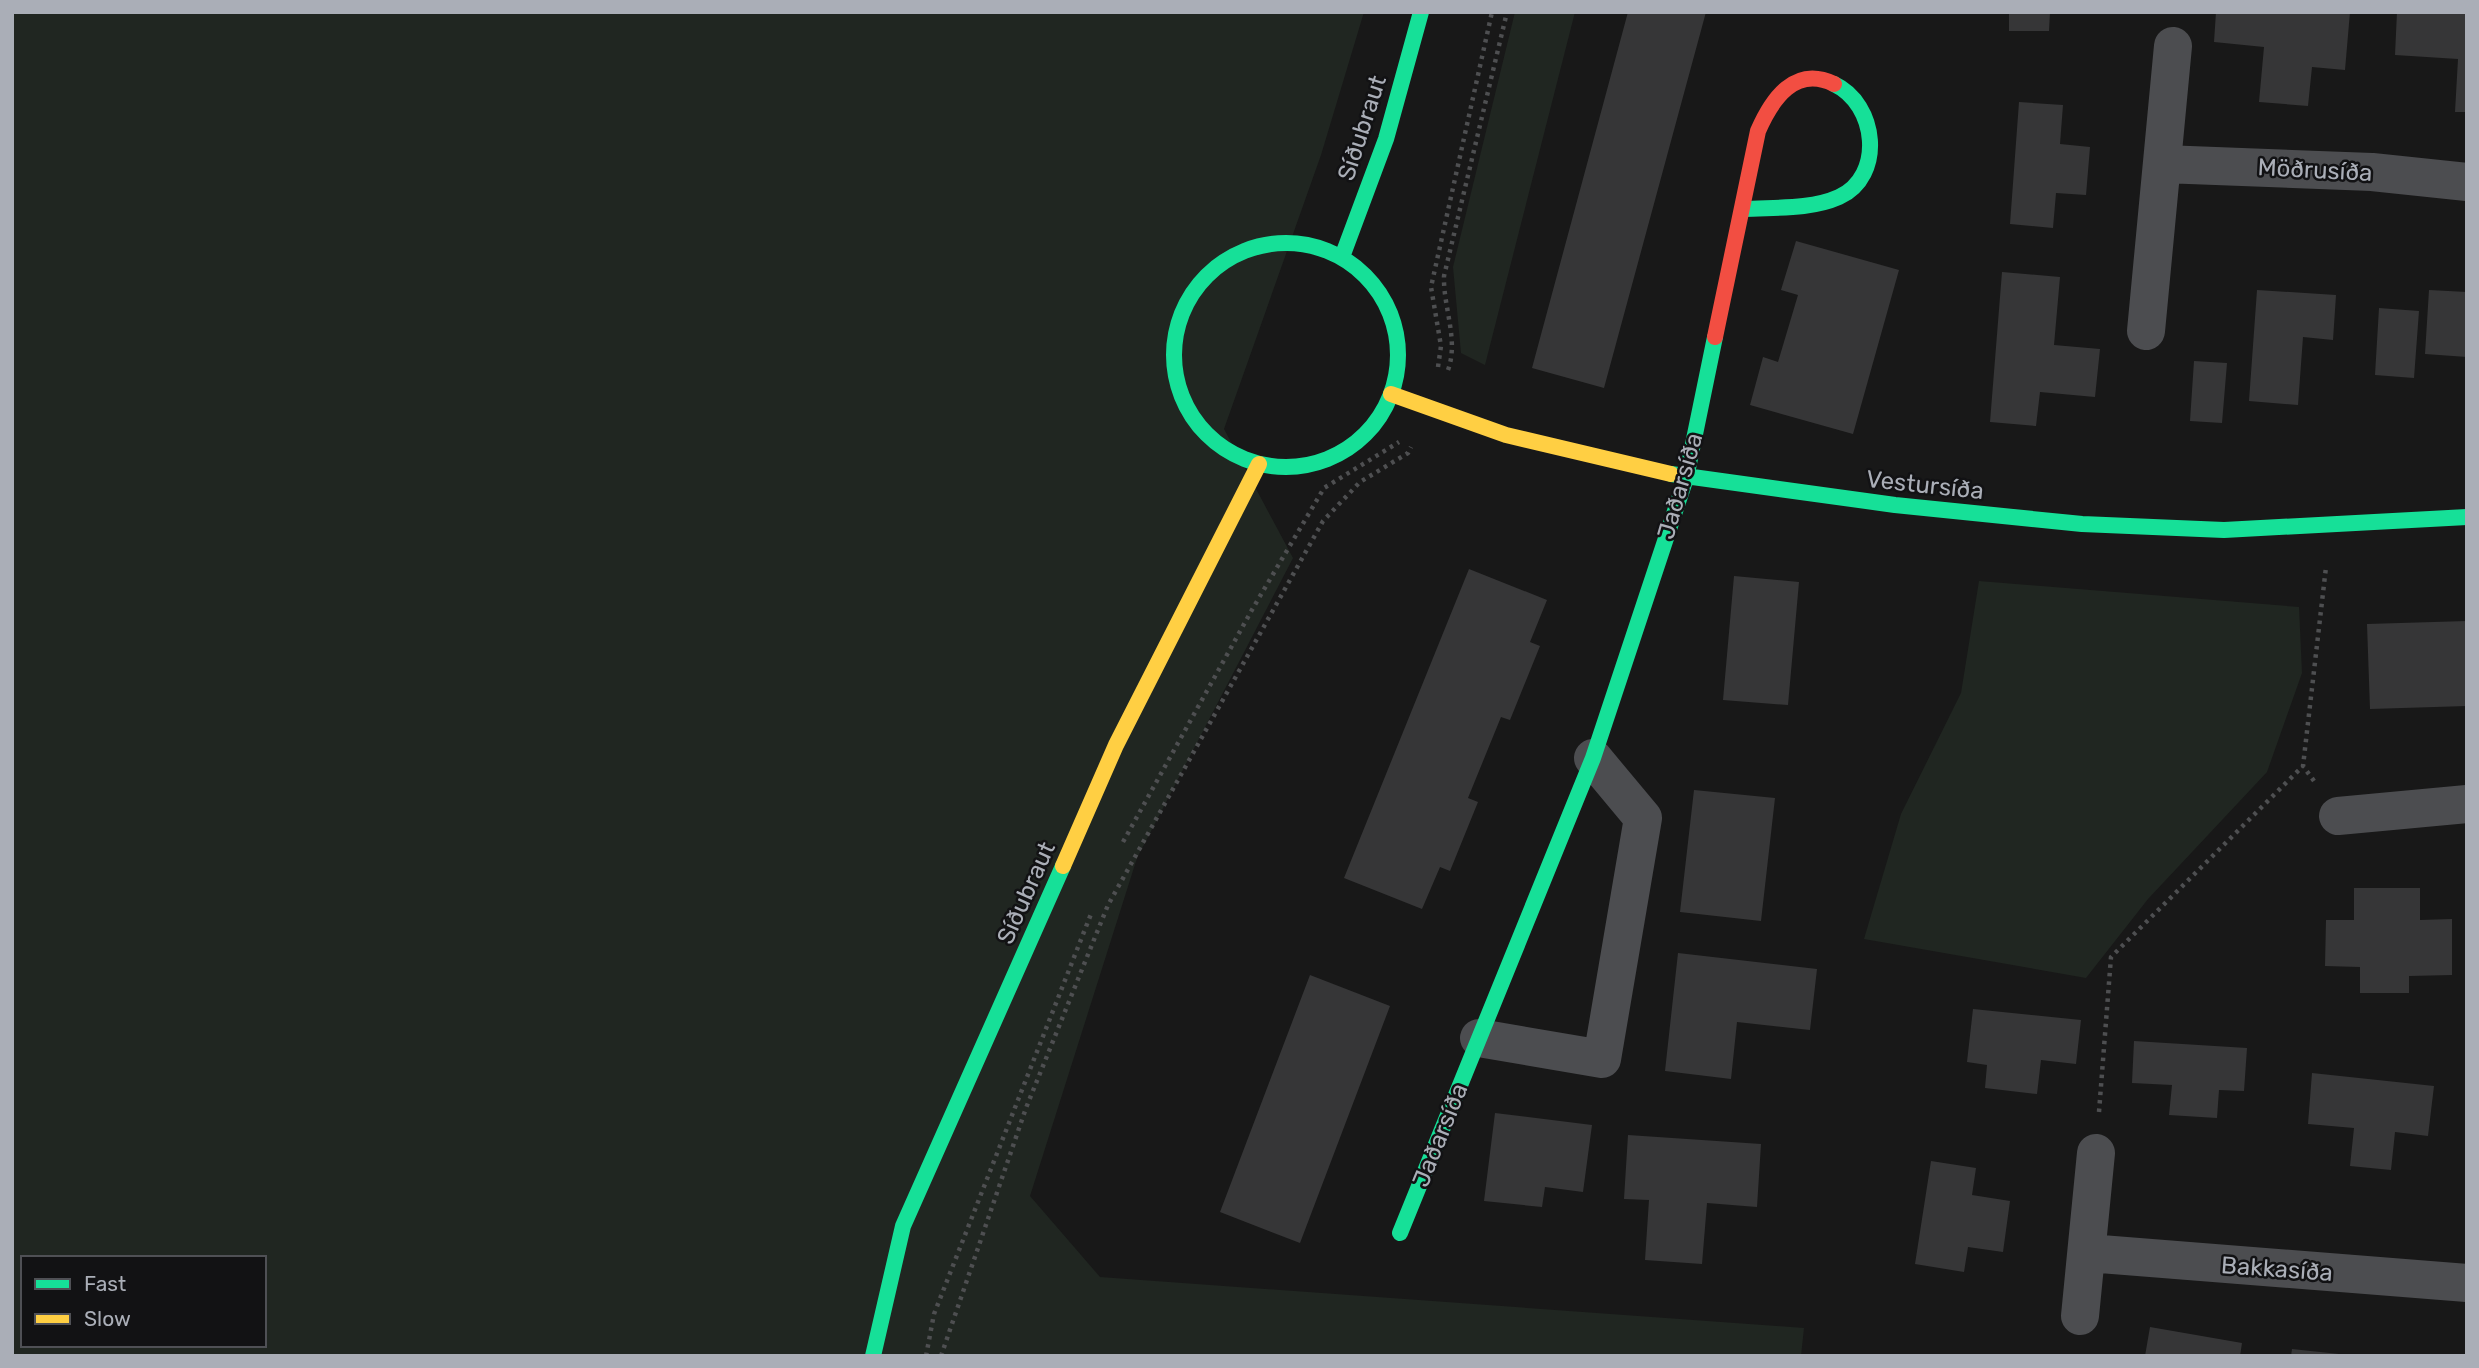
<svg xmlns="http://www.w3.org/2000/svg" width="2479" height="1368" viewBox="0 0 2479 1368" font-family="Rubik,sans-serif">
  <style>
    .green { fill: #202621; fill-rule: evenodd }
    .building { fill: #363637 }
    .lines { fill: none; stroke-linecap: round; stroke-linejoin: round }
    .path { stroke: #4e4f51; stroke-width: 4.5; stroke-dasharray: 3.5 5; stroke-linecap: butt }
    .street { stroke: #4c4d50; stroke-width: 38 }
    .fast { stroke: #16e098; stroke-width: 16 }
    .slow { stroke: #ffcf43; stroke-width: 16 }
    .jam { stroke: #f24e42; stroke-width: 16 }
    .labels { text-anchor: middle; dominant-baseline: central; stroke-width: 5; stroke-linejoin: round; paint-order: stroke }
    .street-label { font-size: 24px; fill: #aaaeb7; stroke: #121214 }
  </style>
  <rect width="100%" height="100%" fill="#181818"/>
  <path class="green" d="M12,12H1364L1321,155L1224,429L1293,558L1137,858L1030,1196L1100,1277L1804,1328L1801,1356H12ZM23,1258H264V1345H23Z
    M1515,12H1575L1485,365L1461,353L1453,267Z
    M1979,581L2299,607L2302,673L2267,772L2148,899L2086,978L1864,939L1901,814L1961,693Z"/>
  <path class="building" d="M1628,12H1706L1604,388L1532,368Z
    M2009,12H2050L2049,31H2009Z
    M2216,12H2350L2345,70L2312,67L2308,106L2259,102L2264,47L2214,42Z
    M2397,12H2467V112H2455L2458,59L2395,55Z
    M2019,102L2063,105L2060,144L2090,147L2086,195L2056,193L2053,228L2010,224Z
    M1796,241L1899,270L1853,434L1750,405L1763,357L1778,362L1798,295L1781,290Z
    M2002,272L2060,277L2054,345L2100,349L2095,397L2040,392L2036,426L1990,422Z
    M2257,290L2336,295L2333,340L2303,337L2298,405L2249,401Z
    M2429,290L2467,292V357L2425,354Z
    M2379,308L2419,311L2414,378L2375,375Z
    M2194,361L2227,363L2222,423L2190,421Z
    M1469,569L1547,600L1530,642L1540,646L1510,720L1501,717L1468,798L1478,802L1450,871L1440,867L1422,909L1344,878Z
    M1734,576L1799,582L1788,705L1723,700Z
    M2467,621V706L2370,709L2367,624Z
    M1694,790L1775,798L1761,921L1680,912Z
    M2354,888H2420V920L2452,919V975L2409,976V993H2360V967L2325,966L2326,920H2354Z
    M1678,953L1817,969L1810,1030L1737,1022L1731,1079L1665,1071Z
    M1310,975L1390,1006L1300,1243L1220,1212Z
    M1973,1009L2081,1020L2076,1064L2041,1060L2037,1094L1985,1088L1987,1065L1967,1062Z
    M2134,1041L2247,1048L2244,1091L2219,1090L2217,1118L2169,1115L2172,1085L2132,1083Z
    M2312,1073L2434,1086L2428,1136L2395,1132L2391,1170L2350,1166L2354,1128L2308,1124Z
    M1495,1113L1592,1125L1583,1192L1545,1187L1542,1207L1484,1201Z
    M1628,1135L1761,1144L1757,1207L1707,1203L1702,1264L1645,1260L1649,1200L1624,1199Z
    M1931,1161L1976,1168L1972,1195L2010,1201L2003,1252L1968,1247L1964,1272L1915,1264Z
    M2150,1327L2242,1343L2240,1356H2145Z
    M2292,1349L2339,1354V1356H2291Z"/>
  <g class="lines">
    <path class="path" d="M1438,367L1441,346L1431,287L1492,12
      M1448,370C1459,340 1443,307 1444,276L1507,12
      M2314,781L2303,766L2326,567
      M1123,842L1253,608L1324,488L1399,442
      M2099,1112L2111,957L2303,766
      M926,1356L934,1314L1091,914
      M941,1356L1026,1108L1108,905L1323,521L1360,482L1408,453L1411,447"/>
    <path class="street" d="M2163,164L2372,172L2467,182
      M2146,331L2173,46
      M2338,816L2467,804
      M1479,1038L1602,1059L1643,818L1593,758
      M2088,1253L2467,1283
      M2080,1316L2096,1153"/>
    <path class="fast" d="M1743,209C1774,207 1810,210 1839,197C1885,176 1877,104 1834,84
      M1174 355a112 112 0 1 1 224 0a112 112 0 1 1-224 0Z
      M1342,257L1386,139L1421,12
      M1671,474L1895,505L2082,524L2224,530L2467,517
      M1400,1233L1593,758L1686,478L1715,337
      M873,1356L903,1226L1063,866"/>
    <path class="slow" d="M1391,394L1506,435L1671,474
      M1063,866L1116,745L1259,464"/>
    <path class="jam" d="M1715,337L1758,131C1772,99 1795,65 1834,84"/>
  </g>
  <g class="labels">
    <g class="street-label">
      <text transform="translate(1362 128) rotate(-72)">Síðubraut</text>
      <text transform="translate(2315 170) rotate(3)">Möðrusíða</text>
      <text transform="translate(1925 485) rotate(6)">Vestursíða</text>
      <text transform="translate(1680 486) rotate(-74)">Jaðarsíða</text>
      <text transform="translate(1026 893) rotate(-66)">Síðubraut</text>
      <text transform="translate(1440 1135) rotate(-68)">Jaðarsíða</text>
      <text transform="translate(2277 1269) rotate(4)">Bakkasíða</text>
    </g>
  </g>
  <rect width="2479" height="1368" fill="none" stroke="#aaaeb7" stroke-width="28"/>
  <rect x="21" y="1256" width="245" height="91" fill="#121214" stroke="#4f5055" stroke-width="2"/>
  <rect x="35" y="1279" width="35" height="10" fill="#16e098" stroke="#4f5055" stroke-width="2"/>
  <text x="84" y="1291" font-size="21" fill="#aaaeb7">Fast</text>
  <rect x="35" y="1314" width="35" height="10" fill="#ffcf43" stroke="#4f5055" stroke-width="2"/>
  <text x="84" y="1326" font-size="21" fill="#aaaeb7">Slow</text>
</svg>
